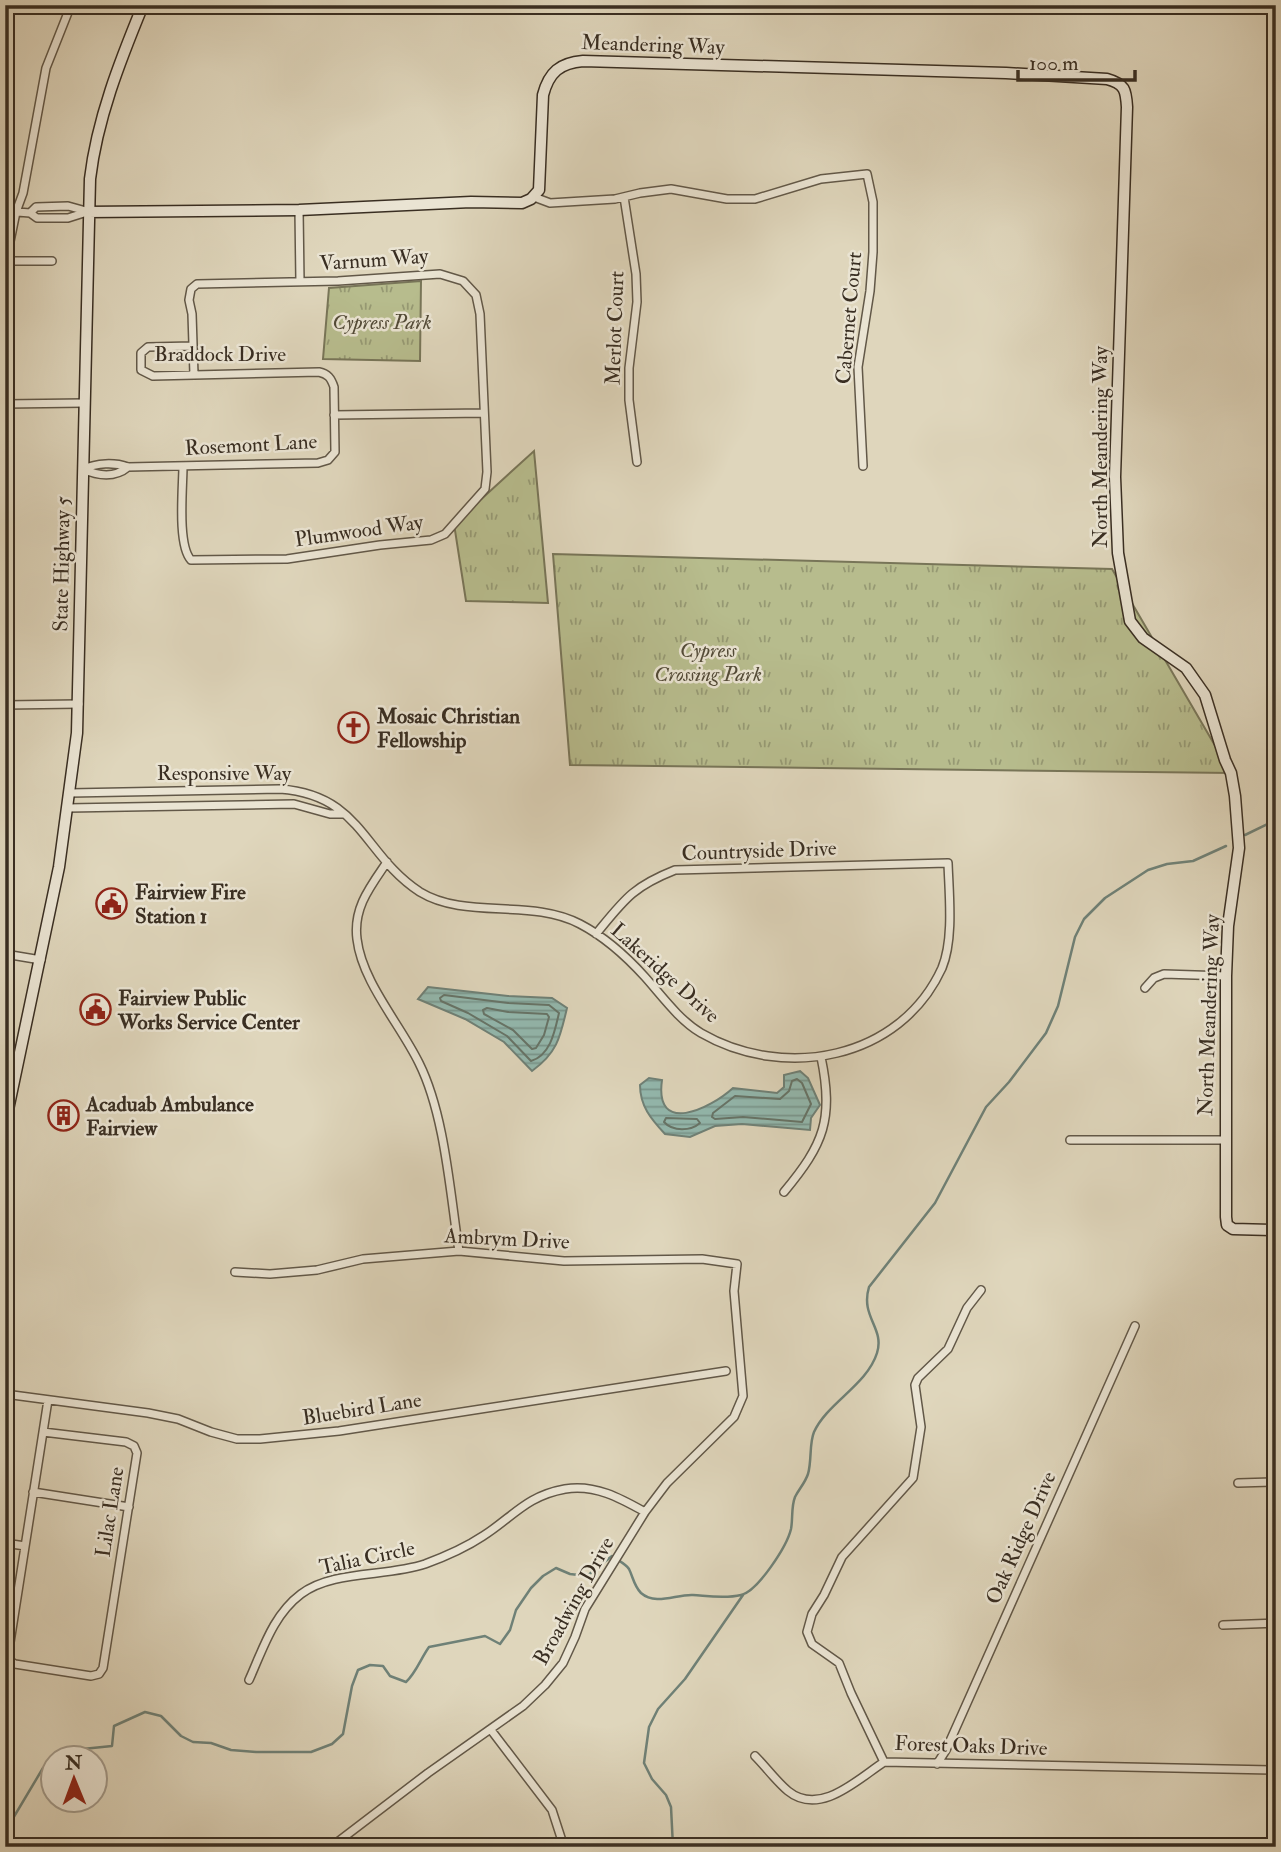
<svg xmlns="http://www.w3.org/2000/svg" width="1281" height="1852" viewBox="0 0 1281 1852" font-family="'IM FELL Double Pica',serif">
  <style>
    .park { fill: url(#park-tufts); stroke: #787558; stroke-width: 2 }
    .water { fill: url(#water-rules); stroke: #6f8177; stroke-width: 2 }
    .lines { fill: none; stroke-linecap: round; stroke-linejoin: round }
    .shore { stroke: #667468; stroke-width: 2 }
    .stream { stroke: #6f8177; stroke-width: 2.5 }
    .street-casing { stroke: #625848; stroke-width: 10 }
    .secondary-casing { stroke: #392e22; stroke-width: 13 }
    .street { stroke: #eae4d3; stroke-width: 7 }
    .secondary { stroke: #eae4d3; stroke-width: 10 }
    .labels { text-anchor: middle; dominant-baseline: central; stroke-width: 5; stroke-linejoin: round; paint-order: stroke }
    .street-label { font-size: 21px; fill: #392e22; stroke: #eae4d3 }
    .park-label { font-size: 21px; font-style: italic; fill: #524a37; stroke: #eae4d3 }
    .poi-label { font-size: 21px; font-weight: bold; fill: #392e22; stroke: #eae4d3; text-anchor: start }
  </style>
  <defs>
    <pattern id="park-tufts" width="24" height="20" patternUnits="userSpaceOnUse" patternTransform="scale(1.75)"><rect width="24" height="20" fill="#b7bc8d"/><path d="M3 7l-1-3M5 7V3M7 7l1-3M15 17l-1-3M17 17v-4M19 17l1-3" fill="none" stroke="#969973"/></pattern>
    <pattern id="water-rules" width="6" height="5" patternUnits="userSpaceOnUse" patternTransform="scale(1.75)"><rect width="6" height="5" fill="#93b9af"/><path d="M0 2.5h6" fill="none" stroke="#79978e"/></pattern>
  </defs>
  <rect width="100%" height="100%" fill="#dfd6bc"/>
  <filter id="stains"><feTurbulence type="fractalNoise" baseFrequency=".00286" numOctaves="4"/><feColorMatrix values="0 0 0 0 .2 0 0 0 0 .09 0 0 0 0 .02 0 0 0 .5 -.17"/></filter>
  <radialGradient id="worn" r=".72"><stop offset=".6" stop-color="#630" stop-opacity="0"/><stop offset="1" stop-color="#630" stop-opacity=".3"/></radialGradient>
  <path class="park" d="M421,281L420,361L323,359L329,288Z
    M534,451L548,603L466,601L454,524Z
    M553,554L1112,569L1231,773L570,765Z"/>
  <path class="water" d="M428,987L508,996L552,998L567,1008C560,1038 557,1053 532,1071L504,1042L465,1019L418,999Z
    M800,1071L808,1078L820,1105L811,1118L810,1130L742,1124L715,1126L690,1137L665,1134C651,1119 640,1106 640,1085L649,1078L662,1080C654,1136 710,1109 733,1088L777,1093L784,1087V1075Z"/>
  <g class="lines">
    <path class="shore" d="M444,995L508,1003L549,1005L559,1013C555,1030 551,1055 531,1061L507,1036L468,1013L441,1001L440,998Z
      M487,1008L508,1012L547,1014L549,1017L544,1035L536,1048L532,1049L513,1030L484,1014L483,1010Z
      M797,1079L802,1083L811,1104L802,1122L743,1117L715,1119L712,1117L713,1113L735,1096L780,1099L789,1091L792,1081Z
      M666,1118L697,1119L700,1123C691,1131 673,1132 664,1122Z"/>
    <path class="stream" d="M1245,835L1276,820
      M59,1758L73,1750L112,1746L114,1726L145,1712L161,1716L181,1736L193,1742L211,1743L231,1750L256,1752H311L332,1744L343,1734L352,1686L358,1670L370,1665L383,1666L390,1676L406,1682C416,1673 421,1658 429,1647L485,1636L500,1644L510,1630L516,1610L531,1588L543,1576L556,1568L570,1574L587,1576L612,1556C617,1560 626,1564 629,1569C633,1577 634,1586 641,1593C656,1606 676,1594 693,1595C708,1596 725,1599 741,1595C758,1591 787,1546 791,1529C793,1519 791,1507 795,1497C799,1489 805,1483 808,1474C812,1460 809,1444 814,1432C827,1403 867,1385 877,1353C885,1328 860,1317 869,1287L935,1203L986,1107L1009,1082L1046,1033L1058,1006L1075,937L1084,919L1105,898L1148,870L1167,864L1193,861L1226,846
      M5,1827L9,1825L43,1768L52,1761
      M673,1847L671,1807L666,1795L652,1779L644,1763L649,1727L658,1709L685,1679L743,1595"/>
    <defs>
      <path id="street" d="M111,5L141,9
        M534,197L550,203L615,199L640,193L671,189L727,199H755L821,179L867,174L873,202V252L870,291L858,367L863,466
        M624,197L636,274L637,302L629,368V400L637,462
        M299,210L300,282
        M5,211L30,213L37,218H68L87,212
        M30,213L36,207L68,206L86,211
        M5,261H52
        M6,261L16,212L23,193L46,68L71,5
        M5,404L84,403
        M334,415L484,413
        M183,466C183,487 177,545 191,560L287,559L380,545L431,540L445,534L485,489L487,472L480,314L476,295L463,281L440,274L338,281L197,284L191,289L189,300L192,314L194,375
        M83,469C97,463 114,462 128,467L318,463L328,460L335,452L334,387C331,378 328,374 319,372L153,376L141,370V353L148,347L193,346
        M83,469C98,476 115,478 128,467
        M5,705L79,704
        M70,793L280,789C362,795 363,855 420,892C466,920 531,898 580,924C605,937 626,956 645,977C662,996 679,1020 701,1033C784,1081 900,1060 942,968C954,939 949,894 948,863L675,870C632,887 624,900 596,934
        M68,808L294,804L330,814H344
        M387,862C370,887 353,908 357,939C362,982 400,1024 419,1063C445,1115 450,1193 459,1251
        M5,954L41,960
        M1145,988L1154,978L1164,974L1226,976
        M1070,1140H1225
        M784,1192C824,1144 834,1119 821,1057
        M235,1272L270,1274L317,1270L363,1259L459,1251L564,1261L702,1259L737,1264L734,1291L743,1396L734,1417L667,1483L645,1512L585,1609L575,1637L563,1663L545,1685L523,1706L428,1773L331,1847
        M981,1290L967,1308L948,1349L918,1378L915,1385L921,1427L913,1478L842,1557L824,1595L812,1614L807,1632L812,1644L839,1663L851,1693L884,1762L1276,1770
        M5,1394L148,1413L178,1419L211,1432L237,1439H260L339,1431L726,1371
        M43,1432L126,1442L134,1446L137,1453L103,1668L99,1674L91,1676L15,1664L10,1661L8,1655L43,1432L48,1400
        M1238,1483L1276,1482
        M33,1492L129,1507
        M5,1543L25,1546
        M1223,1625L1276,1623
        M249,1680C263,1649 273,1615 301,1594C332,1570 387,1577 425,1564C444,1557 465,1548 483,1536C513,1517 526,1496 565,1489C595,1484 620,1498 645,1512
        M491,1730L552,1810L564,1847
        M755,1756C766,1767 776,1781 788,1791C820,1817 858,1779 884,1762
        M937,1764L946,1750L1135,1326"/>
      <path id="secondary" d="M87,212L299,210L471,202L522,203L531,199L539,190L543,95C549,72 560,63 583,61L1006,73L1107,79C1125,84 1126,90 1127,107L1115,477L1118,553L1130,621L1143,638L1186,668L1205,695L1225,760L1231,773L1235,796L1239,848L1228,926L1226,976V1217L1227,1225L1233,1229L1276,1230
        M5,1124L59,867L77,733L90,179C97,119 120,61 143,5"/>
    </defs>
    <use href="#street" class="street-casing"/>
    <use href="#secondary" class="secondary-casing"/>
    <use href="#street" class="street"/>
    <use href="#secondary" class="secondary"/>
  </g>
  <defs>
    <symbol id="church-ring" viewBox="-11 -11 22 22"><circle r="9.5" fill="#eae4d3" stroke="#8f2418" stroke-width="1.5"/><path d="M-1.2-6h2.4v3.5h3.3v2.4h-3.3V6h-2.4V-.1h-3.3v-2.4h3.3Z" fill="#8f2418"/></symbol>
    <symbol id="civic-ring" viewBox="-11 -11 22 22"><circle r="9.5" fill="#eae4d3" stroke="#8f2418" stroke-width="1.5"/><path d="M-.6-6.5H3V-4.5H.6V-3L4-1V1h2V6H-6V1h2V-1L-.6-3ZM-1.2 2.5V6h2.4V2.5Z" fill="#8f2418"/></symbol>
    <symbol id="building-ring" viewBox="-11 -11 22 22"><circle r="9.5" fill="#eae4d3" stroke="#8f2418" stroke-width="1.5"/><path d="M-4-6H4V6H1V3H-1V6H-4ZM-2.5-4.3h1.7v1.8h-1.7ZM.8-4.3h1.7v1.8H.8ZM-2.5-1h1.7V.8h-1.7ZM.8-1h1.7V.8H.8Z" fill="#8f2418"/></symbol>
  </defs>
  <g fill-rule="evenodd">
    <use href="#church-ring" x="336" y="710" width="35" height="35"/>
    <use href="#civic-ring" x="94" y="886" width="35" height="35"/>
    <use href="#civic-ring" x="78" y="992" width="35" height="35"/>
    <use href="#building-ring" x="46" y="1098" width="35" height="35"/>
  </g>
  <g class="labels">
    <g class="street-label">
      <text transform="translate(653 45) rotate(2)">Meandering Way</text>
      <text transform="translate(374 260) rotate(-4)">Varnum Way</text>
      <text transform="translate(849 318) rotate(-85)">Cabernet Court</text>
      <text transform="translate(615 328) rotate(-88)">Merlot Court</text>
      <text x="220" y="354">Braddock Drive</text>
      <text transform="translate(251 445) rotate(-3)">Rosemont Lane</text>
      <text transform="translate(1100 447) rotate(-90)">North Meandering Way</text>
      <text transform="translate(359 531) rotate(-8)">Plumwood Way</text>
      <text transform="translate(62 564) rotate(-89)">State Highway 5</text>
      <text x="224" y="773">Responsive Way</text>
      <text transform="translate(759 851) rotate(-2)">Countryside Drive</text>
      <text transform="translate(665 973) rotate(42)">Lakeridge Drive</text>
      <text transform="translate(1209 1015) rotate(-88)">North Meandering Way</text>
      <text transform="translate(507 1239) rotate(3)">Ambrym Drive</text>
      <text transform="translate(362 1409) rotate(-9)">Bluebird Lane</text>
      <text transform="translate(110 1512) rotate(-81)">Lilac Lane</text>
      <text transform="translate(1021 1538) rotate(-66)">Oak Ridge Drive</text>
      <text transform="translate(367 1558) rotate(-12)">Talia Circle</text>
      <text transform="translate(574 1601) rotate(-61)">Broadwing Drive</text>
      <text transform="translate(971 1746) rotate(2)">Forest Oaks Drive</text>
    </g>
    <g class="park-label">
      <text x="382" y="322">Cypress Park</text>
      <text x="708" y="650">Cypress<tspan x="708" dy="24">Crossing Park</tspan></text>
    </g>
    <g class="poi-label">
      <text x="377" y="716">Mosaic Christian<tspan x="377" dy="24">Fellowship</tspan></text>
      <text x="135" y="892">Fairview Fire<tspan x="135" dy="24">Station 1</tspan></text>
      <text x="118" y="998">Fairview Public<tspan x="118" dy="24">Works Service Center</tspan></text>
      <text x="86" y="1104">Acaduab Ambulance<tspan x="86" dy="24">Fairview</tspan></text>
    </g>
  </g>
  <rect width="1281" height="1852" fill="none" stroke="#dfd6bc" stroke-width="28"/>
  <rect x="7" y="7" width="1267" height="1838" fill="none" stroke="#392e22" stroke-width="3.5"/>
  <rect x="14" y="14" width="1253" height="1824" fill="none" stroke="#392e22" stroke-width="2"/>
  <g transform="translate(74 1779) rotate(359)"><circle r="33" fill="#eae4d3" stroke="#a39b8c" stroke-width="2"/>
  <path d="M0-5L12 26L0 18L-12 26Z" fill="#8f2418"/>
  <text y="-10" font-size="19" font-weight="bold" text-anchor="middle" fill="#392e22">N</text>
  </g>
  <path d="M1018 70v10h117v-10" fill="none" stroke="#392e22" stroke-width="3.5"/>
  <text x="1029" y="70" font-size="21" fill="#392e22" stroke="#eae4d3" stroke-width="5" paint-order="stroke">100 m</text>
  <rect width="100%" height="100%" filter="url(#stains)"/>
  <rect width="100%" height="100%" fill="url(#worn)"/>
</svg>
